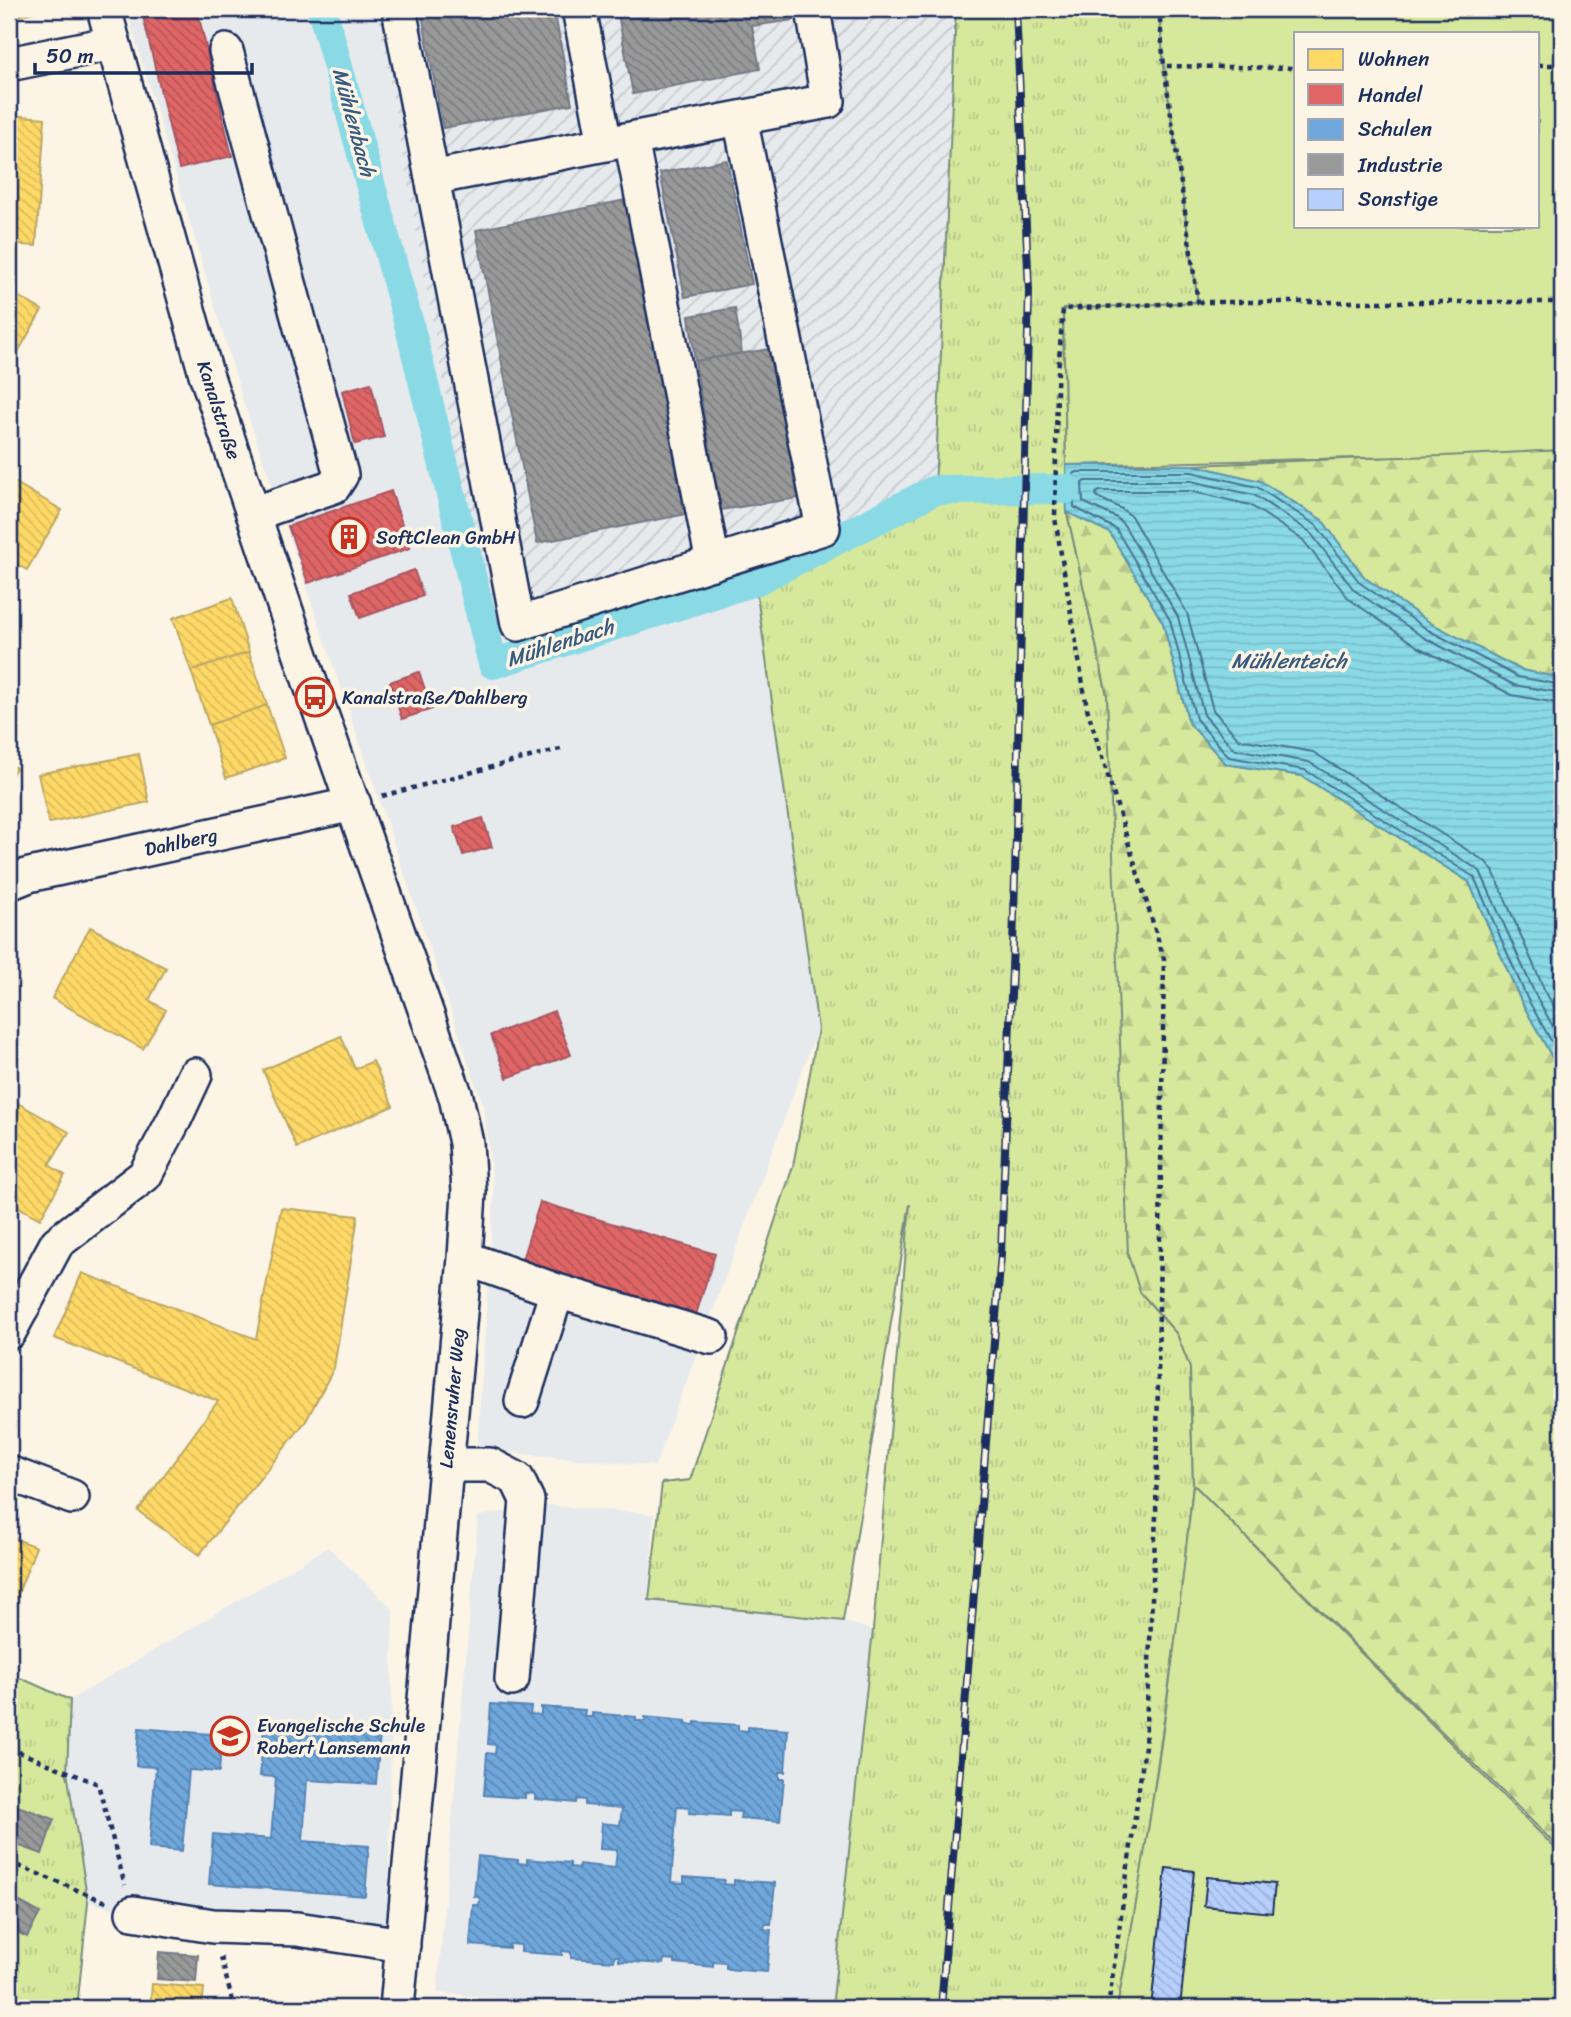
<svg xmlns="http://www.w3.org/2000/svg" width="1571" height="2017" viewBox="0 0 1571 2017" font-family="Sriracha,sans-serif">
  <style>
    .built { fill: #e7eaec }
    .industrial { fill: url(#industrial-furrows) }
    .grass { fill: url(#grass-tufts); stroke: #788c7d; stroke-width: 2 }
    .forest { fill: url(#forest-firs); stroke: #788c7d; stroke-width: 2 }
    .garden { fill: #d6e89c; stroke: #788c7d; stroke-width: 2; fill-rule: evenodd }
    .water { fill: url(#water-rules); stroke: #5e96b0; stroke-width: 2 }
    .homes { fill: url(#homes-back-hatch); stroke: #bba664; stroke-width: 2 }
    .shops { fill: url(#shops-back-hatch); stroke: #a55664; stroke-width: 2 }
    .schools { fill: url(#schools-back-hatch); stroke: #5684b6; stroke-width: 2 }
    .industry { fill: url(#industry-back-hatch); stroke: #737987; stroke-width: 2 }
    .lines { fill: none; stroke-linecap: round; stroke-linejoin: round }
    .shore { stroke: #477394; stroke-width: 2 }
    .canal { stroke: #8adae6; stroke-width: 30 }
    .building { fill: url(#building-back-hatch); stroke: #1b2f5e; stroke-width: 2 }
    .minor-casing { stroke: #1b2f5e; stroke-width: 38 }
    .path { stroke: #1b2f5e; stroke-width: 4.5; stroke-dasharray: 5 5; stroke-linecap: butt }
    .minor { stroke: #fcf5e5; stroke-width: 33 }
    .rail-casing { stroke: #1b2f5e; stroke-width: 8 }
    .rail { stroke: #fcf5e5; stroke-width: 5; stroke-dasharray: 16; stroke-linecap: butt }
    .labels { text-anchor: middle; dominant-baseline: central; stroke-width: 7; stroke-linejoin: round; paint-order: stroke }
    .street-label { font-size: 19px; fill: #1b2f5e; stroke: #fcf5e5 }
    .poi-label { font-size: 19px; fill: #1b2f5e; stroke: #fcf5e5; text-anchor: start }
    .water-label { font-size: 21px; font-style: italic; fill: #375a80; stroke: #fcf5e5 }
  </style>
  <defs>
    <pattern id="industrial-furrows" width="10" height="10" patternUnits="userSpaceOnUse" patternTransform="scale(1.75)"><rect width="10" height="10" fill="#e7eaec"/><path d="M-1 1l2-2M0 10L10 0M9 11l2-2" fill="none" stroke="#c6c9cd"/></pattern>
    <pattern id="grass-tufts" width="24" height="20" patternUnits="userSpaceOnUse" patternTransform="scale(1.75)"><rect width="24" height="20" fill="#d6e89c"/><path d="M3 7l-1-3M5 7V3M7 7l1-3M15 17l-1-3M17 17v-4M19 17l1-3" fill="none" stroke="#b7c789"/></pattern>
    <pattern id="forest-firs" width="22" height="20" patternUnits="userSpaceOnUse" patternTransform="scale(1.75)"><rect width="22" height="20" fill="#d6e89c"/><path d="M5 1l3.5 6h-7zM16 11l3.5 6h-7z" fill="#b7c789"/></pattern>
    <pattern id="water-rules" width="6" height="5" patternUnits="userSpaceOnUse" patternTransform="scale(1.75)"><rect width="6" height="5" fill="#8adae6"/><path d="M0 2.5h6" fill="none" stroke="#76bbc8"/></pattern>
    <pattern id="homes-back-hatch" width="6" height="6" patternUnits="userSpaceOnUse" patternTransform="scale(1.75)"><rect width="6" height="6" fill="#ffd966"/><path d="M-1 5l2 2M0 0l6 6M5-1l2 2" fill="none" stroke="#dabb5b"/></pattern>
    <pattern id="shops-back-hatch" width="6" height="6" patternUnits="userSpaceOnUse" patternTransform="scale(1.75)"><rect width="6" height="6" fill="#e06666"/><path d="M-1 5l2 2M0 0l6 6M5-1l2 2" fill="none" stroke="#b55457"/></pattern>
    <pattern id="schools-back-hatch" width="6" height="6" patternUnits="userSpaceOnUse" patternTransform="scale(1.75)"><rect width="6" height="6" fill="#6fa8dc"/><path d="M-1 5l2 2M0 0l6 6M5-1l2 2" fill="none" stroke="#5a89b6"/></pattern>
    <pattern id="industry-back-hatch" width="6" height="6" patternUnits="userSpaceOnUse" patternTransform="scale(1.75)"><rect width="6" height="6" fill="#999"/><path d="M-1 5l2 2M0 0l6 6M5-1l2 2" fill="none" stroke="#7c7d80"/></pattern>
    <pattern id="building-back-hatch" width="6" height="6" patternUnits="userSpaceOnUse" patternTransform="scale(1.75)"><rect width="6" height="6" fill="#b7cffd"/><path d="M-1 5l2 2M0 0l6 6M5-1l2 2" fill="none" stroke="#9db2db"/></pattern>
  </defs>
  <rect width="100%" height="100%" fill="#fcf5e5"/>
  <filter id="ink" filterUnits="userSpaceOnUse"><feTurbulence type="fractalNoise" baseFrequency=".0143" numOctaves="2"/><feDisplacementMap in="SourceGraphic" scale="14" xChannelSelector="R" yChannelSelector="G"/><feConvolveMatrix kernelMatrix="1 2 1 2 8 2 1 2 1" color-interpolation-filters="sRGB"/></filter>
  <g filter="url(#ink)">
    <path class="built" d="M126,9H377L493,664L755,581L818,1028L655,1466L477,1450L494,1192L483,1105L244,404Z
      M547,1505L654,1514L649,1600L843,1621L873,1630L832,2008H611L437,1993L478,1516Z
      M328,1547L393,1609L388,1949L133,1913L88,1902L67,1772L70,1700Z"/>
    <path class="industrial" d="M377,9H956L935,490L755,581L493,664Z"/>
    <path class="grass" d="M956,9H1159L1164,66L1198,302L1063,310L1067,512L1107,695L1140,1292L1177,1334L1190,1368L1193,1484L1180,1607L1143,1867L1117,2008H832L873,1630L910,1204L843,1621L649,1600L662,1483L690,1480L793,1166L818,1029L755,581L935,490Z
      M9,1673L70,1700L67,1772L88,1902L77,2008H35L9,1996Z"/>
    <path class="forest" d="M1562,450V678L1521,670L1432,624L1365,578L1322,520L1260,481L1193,465Z
      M1067,512L1110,532L1163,623L1189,723L1226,764L1302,776L1469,882L1521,1001L1562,1075V1851L1193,1484L1190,1368L1177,1334L1140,1292L1128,1255L1107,695Z"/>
    <path class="garden" d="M1159,9H1562V450L1444,456L1066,465L1063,309L1198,302L1164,66ZM1296,33H1538V226H1296Z
      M1193,1484L1562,1855V2008H1117C1150,1835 1175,1660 1193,1484Z"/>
    <path class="water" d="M1066,465H1193L1260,481L1322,520L1365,578L1432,624L1521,670L1562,678V1075L1521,1001L1469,882L1302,776L1226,764L1189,723L1163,623L1110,533L1067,512Z"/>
    <path class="homes" d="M9,9H46L9,18Z
      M9,115L45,118L36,246L9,244Z
      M9,291L42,310L9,368Z
      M9,479L62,510L27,570L9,560Z
      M232,598L249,652L191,671L173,618Z
      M249,652L267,705L209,725L191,671Z
      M267,705L285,758L226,778L209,725Z
      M139,754L149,802L49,823L38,774Z
      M9,763L16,768L9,780Z
      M90,927L166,968L149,1000L166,1010L143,1049L52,998Z
      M341,1036L355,1069L373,1061L393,1106L297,1148L263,1070Z
      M9,1098L69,1132L49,1165L65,1175L40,1219L9,1202Z
      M281,1208L358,1216L334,1368L306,1421L199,1555L138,1511L218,1401L54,1338L82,1273L256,1339Z
      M9,1536L36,1547L9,1617Z
      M152,1984L204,1988L202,2008H150Z"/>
    <path class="shops" d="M154,9H197L232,156L179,169L142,12Z
      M371,383L384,437L355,444L342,391Z
      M391,491L410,548L308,583L288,526Z
      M414,570L423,596L360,618L351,593Z
      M419,672L432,709L402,719L390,682Z
      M483,818L492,847L463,855L454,827Z
      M554,1011L571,1055L507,1078L491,1035Z
      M540,1202L715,1254L693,1324L518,1272Z"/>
    <path class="schools" d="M491,1704L531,1707L530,1714L541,1715V1707L585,1710L584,1717H592V1713L636,1717V1721H645V1717L686,1721V1724L695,1725V1722L738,1725V1730L748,1731V1727L788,1730L785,1772H779V1779H784L780,1821L740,1818L741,1812L729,1811V1816L689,1813L690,1807L677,1806L671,1882L684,1883V1877L724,1880L723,1884L734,1885V1880L775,1883L771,1924H765L764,1929L771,1930L767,1972L726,1969V1963L713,1962V1967L675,1963V1960L664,1959L663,1964L619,1961V1956H615L614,1961L571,1958V1952L562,1951V1955L521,1952V1945L509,1944V1948L470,1945L473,1905H479L480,1898L474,1896L478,1856L518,1860V1863L527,1864V1859L570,1863V1867L579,1868V1864L615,1868L617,1850L600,1849L602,1823L620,1825L622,1808L585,1805V1800L577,1799L576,1803L535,1799V1794L525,1793V1798L484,1795L487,1753L495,1754L496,1745L488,1744Z
      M264,1724L380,1732L376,1784L307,1780L303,1841L369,1846L365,1896L209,1884L213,1834L271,1839L276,1777L260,1776Z
      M139,1728L222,1735L219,1772L189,1770L182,1851L149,1848L156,1767L136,1766Z"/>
    <path class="industry" d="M421,9H554L572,104L443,128Z
      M617,9H792L794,20L752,26L760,69L633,94Z
      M727,160L752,284L685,297L660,173Z
      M626,200L687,514L537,543L476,230Z
      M735,308L742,353L695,361L689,316Z
      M775,348L799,498L720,510L695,361Z
      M9,1803L54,1819L42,1854L9,1842Z
      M9,1896L40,1913L27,1937L9,1928Z
      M159,1952L198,1955L196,1982L157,1979Z"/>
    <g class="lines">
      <path class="shore" d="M1562,685L1518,677L1428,630L1360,583L1316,525L1257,487L1192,472H1077L1073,474L1074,507L1116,529L1170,620L1196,719L1229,757L1305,770L1474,877L1527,998L1562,1060
        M1562,693L1514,685L1423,637L1354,590L1310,532L1254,495L1191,481H1086L1082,483L1083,502L1117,518L1124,525L1178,617L1204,715L1234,749L1309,762L1480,871L1535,994L1562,1043
        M1562,704L1512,695L1418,647L1349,599L1303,540L1250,505L1190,491H1100L1096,493L1097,497L1122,509L1131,516L1187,613L1213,710L1239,739L1313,752L1486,862L1493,871L1544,989L1562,1021"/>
      <path class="canal" d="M322,9L410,328L493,664L755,581L935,490L1066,489"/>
    </g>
    <path class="building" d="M1166,1868L1194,1871L1180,2008H1151Z
      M1207,1877L1275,1884L1272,1913L1204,1906Z"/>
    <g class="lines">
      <defs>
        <path id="minor" d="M104,9L206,374L315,697L456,1097L466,1143L469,1192L465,1258L397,2008
          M399,9L432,178
          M579,9L605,144L828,101L813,9
          M226,51L341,475L334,486L253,514
          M9,64L113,43
          M631,139L713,563
          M605,144L432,178L518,624L823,528L740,118
          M9,883L29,875L354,804
          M465,1258L557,1291L711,1337
          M9,1332L57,1243L145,1175L175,1118L195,1075
          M522,1401L557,1291
          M446,1465H490L517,1479L527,1500L512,1679
          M9,1473L72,1497
          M133,1913L213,1926L297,1929L403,1945"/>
      </defs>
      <use href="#minor" class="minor-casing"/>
      <path class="path" d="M1159,9L1164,66L1296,68
        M1538,65H1562
        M1198,302H1562
        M382,796L564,748
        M9,1748L98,1784L125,1885
        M9,1862L106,1902
        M221,1957L234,2008
        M1108,2008L1145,1746L1156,1516L1164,959L1087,708L1055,518L1057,385L1063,309L1198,302L1164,66"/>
      <use href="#minor" class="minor"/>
      <defs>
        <path id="rail" d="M941,2008L1001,1254L1014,917L1029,291L1016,9"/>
      </defs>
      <use href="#rail" class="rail-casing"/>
      <use href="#rail" class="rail"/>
    </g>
  </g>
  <defs>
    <symbol id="building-ring" viewBox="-11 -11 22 22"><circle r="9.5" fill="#fcf5e5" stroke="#c8321e" stroke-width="1.5"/><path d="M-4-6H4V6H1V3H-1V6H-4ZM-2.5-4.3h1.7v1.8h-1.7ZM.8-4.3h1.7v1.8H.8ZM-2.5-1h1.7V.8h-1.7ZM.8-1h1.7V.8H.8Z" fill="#c8321e"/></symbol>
    <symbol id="bus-ring" viewBox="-11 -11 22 22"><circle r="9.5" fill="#fcf5e5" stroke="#c8321e" stroke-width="1.5"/><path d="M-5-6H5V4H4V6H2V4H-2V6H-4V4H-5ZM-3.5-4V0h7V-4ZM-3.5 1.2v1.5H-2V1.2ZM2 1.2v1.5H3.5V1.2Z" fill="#c8321e"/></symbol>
    <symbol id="school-ring" viewBox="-11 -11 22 22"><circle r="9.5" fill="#fcf5e5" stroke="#c8321e" stroke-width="1.5"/><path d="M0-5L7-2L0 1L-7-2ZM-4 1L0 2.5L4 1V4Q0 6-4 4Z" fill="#c8321e"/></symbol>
  </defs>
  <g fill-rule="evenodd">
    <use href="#building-ring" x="327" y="515" width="44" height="44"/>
    <use href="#bus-ring" x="293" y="675" width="44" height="44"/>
    <use href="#school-ring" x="208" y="1714" width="44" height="44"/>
  </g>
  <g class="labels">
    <g class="street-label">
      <text transform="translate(219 410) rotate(72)">Kanalstraße</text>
      <text transform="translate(181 842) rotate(-12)">Dahlberg</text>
      <text transform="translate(452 1398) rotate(-85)">Lenensruher Weg</text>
    </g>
    <g class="poi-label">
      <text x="376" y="537">SoftClean GmbH</text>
      <text x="342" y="697">Kanalstraße/Dahlberg</text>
      <text x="257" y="1725">Evangelische Schule<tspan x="257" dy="22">Robert Lansemann</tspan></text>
    </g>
    <g class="water-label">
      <text transform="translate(354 122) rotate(75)">Mühlenbach</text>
      <text transform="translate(560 643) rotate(-18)">Mühlenbach</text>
      <text x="1289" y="661">Mühlenteich</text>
    </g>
  </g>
  <rect width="1571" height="2017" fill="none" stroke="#fcf5e5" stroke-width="35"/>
  <rect x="18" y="18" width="1536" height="1982" fill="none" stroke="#1b2f5e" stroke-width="2.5" filter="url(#ink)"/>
  <rect x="1294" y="32" width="245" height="196" fill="#fcf5e5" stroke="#a2a6af" stroke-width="2"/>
  <rect x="1308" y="49" width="35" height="21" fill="#ffd966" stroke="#a2a6af" stroke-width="2"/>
  <text x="1358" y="66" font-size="21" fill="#1b2f5e">Wohnen</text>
  <rect x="1308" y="84" width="35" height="21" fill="#e06666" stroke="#a2a6af" stroke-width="2"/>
  <text x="1358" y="102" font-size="21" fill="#1b2f5e">Handel</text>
  <rect x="1308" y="119" width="35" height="21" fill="#6fa8dc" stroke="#a2a6af" stroke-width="2"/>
  <text x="1358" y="136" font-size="21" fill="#1b2f5e">Schulen</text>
  <rect x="1308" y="154" width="35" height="21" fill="#999999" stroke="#a2a6af" stroke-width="2"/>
  <text x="1358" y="172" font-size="21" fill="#1b2f5e">Industrie</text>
  <rect x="1308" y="189" width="35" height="21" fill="#b7cffd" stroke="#a2a6af" stroke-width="2"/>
  <text x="1358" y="206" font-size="21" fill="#1b2f5e">Sonstige</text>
  <path d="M35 63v10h217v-10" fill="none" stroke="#1b2f5e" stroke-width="3.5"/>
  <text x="46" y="63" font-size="21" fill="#1b2f5e" stroke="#fcf5e5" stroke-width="5" paint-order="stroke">50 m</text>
</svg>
